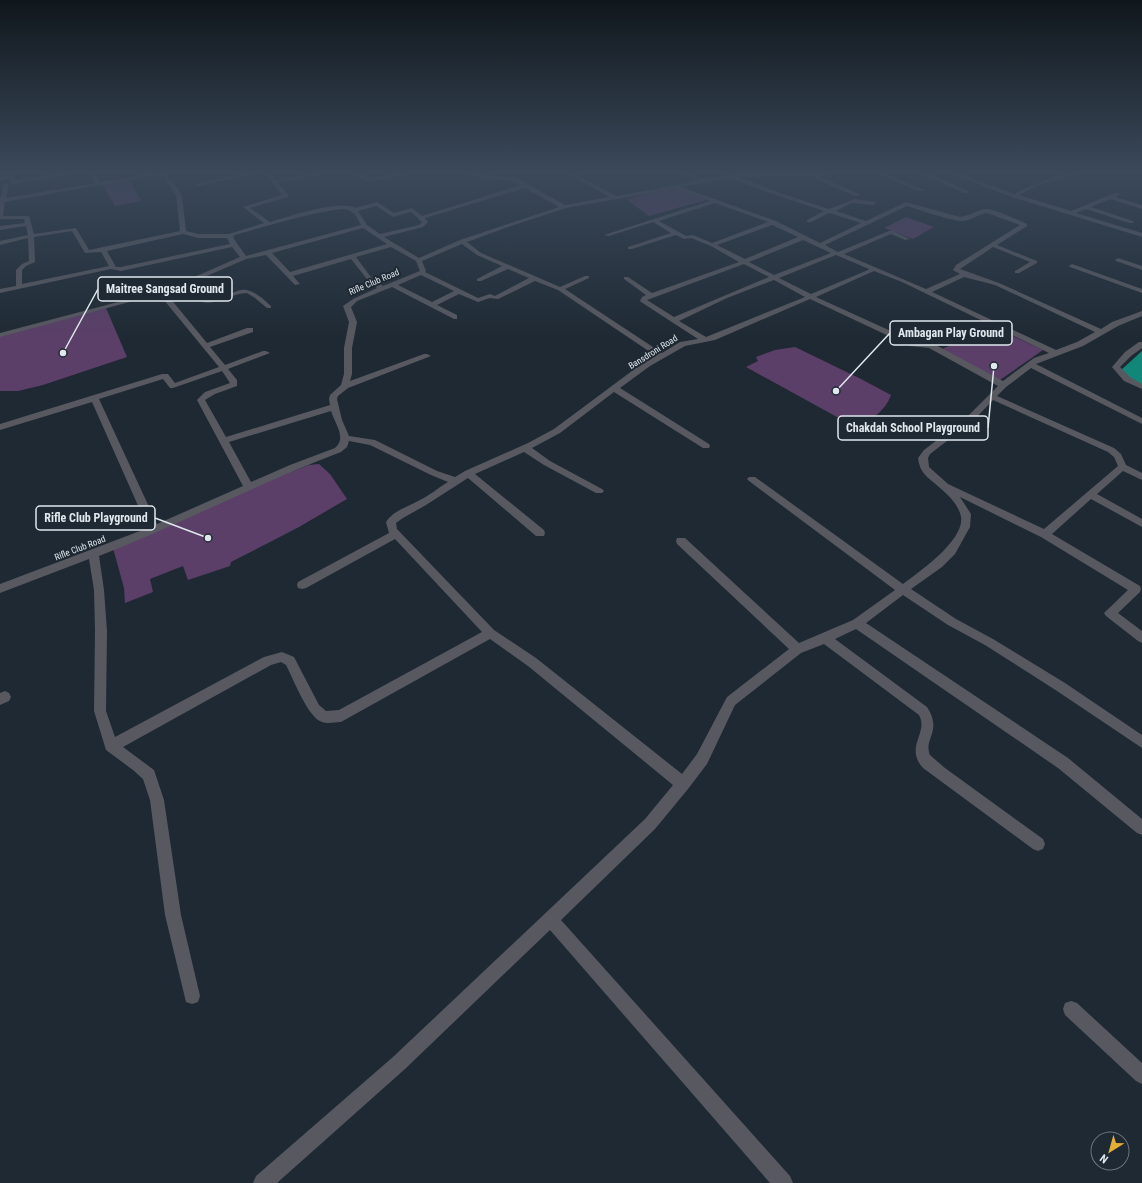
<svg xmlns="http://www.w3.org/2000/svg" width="1142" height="1183" viewBox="0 0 1142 1183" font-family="'Roboto Condensed',sans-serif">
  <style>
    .green { fill: #5b3f68 }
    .water { fill: #128779 }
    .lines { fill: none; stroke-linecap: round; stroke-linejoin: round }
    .minor { fill: #585960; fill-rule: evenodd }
    .labels { text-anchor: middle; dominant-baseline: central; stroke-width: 4; stroke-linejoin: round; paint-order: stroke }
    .far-street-label { font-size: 9px; fill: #e0e7ed; stroke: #1e2933 }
    .leader { fill: none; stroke: #e0e7ed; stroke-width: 1.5 }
    .callout-dot { fill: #e0e7ed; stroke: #1e2933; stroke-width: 1.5 }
    .callout { fill: #1e2933; stroke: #e0e7ed; stroke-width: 1.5 }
    .callout-label { font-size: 12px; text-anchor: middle; font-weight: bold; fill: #e0e7ed }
  </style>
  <rect width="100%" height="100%" fill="#1e2933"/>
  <path class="green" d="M128,179L142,201L115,206L101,184Z
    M674,188L706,200L649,216L626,199Z
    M906,217L934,227L913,239L884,228Z
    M106,308L127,357L43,385L18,391H0V336Z
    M991,326L1043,350L997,382L940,350Z
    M795,347L861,379L891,395C885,412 871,419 857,428L746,367L758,361L756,357L775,350Z
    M319,464L330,474L347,499L299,527L231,562L230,566L188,580L183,566L150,579L153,592L125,603L124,588L113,548L278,477L309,465Z"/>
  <path class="water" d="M1142,351V386L1120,371Z"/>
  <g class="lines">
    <path class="minor" d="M67,173H79L13,184L9,179L0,181V177L11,175L15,180Z
      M91,173H95L100,182L153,173H166L182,195L186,231L198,234H229L264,223L243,207L282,195L265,173H270L276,180L318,173H328L278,183L288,195V197L250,208L270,222C287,217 341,199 355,208L377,202L394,213L412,208L422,216L521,185L513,181L481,179L467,173L516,178L565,205L609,197L568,173H573L616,196L656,189L698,180L682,173H688L704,179L742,173H832L830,175H816L859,194V196H855L809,176L738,177L774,191L829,209L855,199L875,202V204L873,205L852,203L836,211L866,221L906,202L960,217C970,216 978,209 988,209C997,210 1018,220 1027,224V226L997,245L1037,261V263L1019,273H1015V271L1030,262L993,247L960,269L999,283L1101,329L1112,322L1142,311V316L1118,326L1083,346L1036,364L1142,418V424L1031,368L1006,387L997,396L1114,448L1121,454L1126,465L1142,473V480L1123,471L1097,494L1142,519V527L1091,499L1052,534L1140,586L1141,589L1140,592L1118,613L1142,631V643L1138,641L1106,616L1104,613L1128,590L1041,537L960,497L971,514L970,527L955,554L942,567L911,589L956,619L993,639L1065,683L1142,735V748L1057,691L985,645L948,625L903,595L866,623L1068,758L1142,819V835L1137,833L1058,768L856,629L835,639L927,707C943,732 923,738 930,755L945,768L1043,839L1045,844L1043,849L1038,851L1033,849L923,768C904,747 929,733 919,715L824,644L801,653L735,705L707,764L688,789L655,829L561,920L790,1176L793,1183H770L550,930L405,1069L277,1183H253L256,1176L393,1057L645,819L673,785L528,666L490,639L341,722C335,722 328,724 322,722C308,718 293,678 286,665L281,662L271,665L123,747L154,770L164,800L181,915L200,996L198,1002L192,1004L186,1002L165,915L150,800L143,779L133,770L106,750L94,711L95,631L94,590L89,559L0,593V584L148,528L92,402L0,430V424L162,374H168L175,383L219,367L159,294L0,337V333L137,297L183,282L240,257L232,247L121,271L111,269L0,293V289L16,286V270L22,264L29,261L28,238L0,245V241L28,235L26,226L0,230V226L25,223L24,219H0V199L4,183L9,184L6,198L95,183ZM162,174L176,195L180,231L89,250L76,228L34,234L29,216H3L5,202ZM730,178L770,193L824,211L807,220V222H811L829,213L861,223L820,243L776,221L681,187ZM525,188L559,207L460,240L419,258L384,237L423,227L428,222L425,218ZM674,189L710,201L604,235L609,236L653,222L671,233L628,247V249H632L676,235L684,239L691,238L711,246L739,262L652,293L628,277H624V279L646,295L642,297L640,301L641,302L698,339L680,342L662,353L565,289L589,278V276H585L560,287L481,253L467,242L511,226L566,208ZM715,203L768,222L712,243L693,235L686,236L659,221ZM376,206L393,217L411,212L422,222L419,225L380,234L367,225L358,211ZM907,206C920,210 948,220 961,221C971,221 978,214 987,213L1020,225L956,265L953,270L960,274L926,289L844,254L891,234L905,240L910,239L893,231H889L838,252L825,245ZM341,209C353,209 356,215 361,225L246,256L234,239L233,237L235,235C270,225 305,214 341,209ZM772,225L798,237L745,259L717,245ZM363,228L387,244L290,272L272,253ZM72,231L85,253L101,252L109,266L22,284V270L26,266L35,262L34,237ZM183,234L198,238H227L230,244L121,267H116L107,251ZM803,240L831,253L774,275L749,262ZM462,244L477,255L502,266L477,279V281H481L508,269L529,278L495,296L490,294L478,298L425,272L426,271L422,261ZM391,247L416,261L420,271L383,286L370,276L356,257ZM266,255L295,285L300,284L293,276L351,259L366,278L377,288L353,299L343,306L349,322L344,348V374L341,385L330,395L329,399L330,405L226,437L205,400L215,394L237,386V380L228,369L270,353L266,351H263L225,365L210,347L253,332V328H247L207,343L165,292L188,284L202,302C218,306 231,293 247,293L255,298L267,308H271V306C237,274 240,299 206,299L193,282L246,259ZM836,255L869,269L868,270L811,294L779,278ZM744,264L769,277L674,317L647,300ZM874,271L902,282L1049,353L1034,358L1003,381L934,344L915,342L816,297ZM421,275L454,291L432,302L398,285ZM964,277L995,285L1095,332L1077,342L1056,350L932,292ZM774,280L805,297L706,337L679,321L727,298ZM535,281L558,290L656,356L644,362L554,429L528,443L465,471L455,477L437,471L375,440L349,436L342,420L337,399L338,396L348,388L431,356L427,354H424L350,381L352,374V348L357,322L351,307L357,301L392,287L454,319H457V315L437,305L459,294L478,302L490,298L498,299ZM810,299L910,346L929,348L998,386L967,417L924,450L918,458C920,474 928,477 939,487C947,494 956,502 960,513C970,537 919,572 903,584L755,477H749L747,479L749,481L895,590L853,620L799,643L685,538H677L676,541L677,544L789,649L727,697L697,754L682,774L536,658L494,630L397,529L396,523L403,518L426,505L468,478L536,536H544L545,533L544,530L475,474L524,452L544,465L596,493H602L604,491L602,489L550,461L532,448L560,433L614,392L703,448H709L710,446L709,444L620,388L650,366L685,346L715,340ZM222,371L230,383L205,392L197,400L243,486L157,524L99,399L163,379L170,388H173ZM993,400L1108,452L1114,457L1118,466L1044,529L948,484L929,467L928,458L930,454L973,421ZM331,411C335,424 347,438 335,448L290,465L251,482L229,442ZM349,441L370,445L431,475L448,482C438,488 429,496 418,501C407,507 393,511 386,522L389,533L298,582L297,585L298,588L302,589L306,588L395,539L482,632L339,710L326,711L319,705L294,657L282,652L264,657L115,737L106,711L107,631L104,590L99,556C181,524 259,483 341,452L347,447Z
      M250,173H260L198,186L195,184Z
      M354,173C361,172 364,177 371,178L403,173H413L371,182L363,180Z
      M875,173H882L924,190L919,191Z
      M920,173H927L970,192L965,193Z
      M950,173H957L1014,194C1035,183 1060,173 1083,173L1039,185L1019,195L1071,211L1115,193H1119V195L1115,197L1142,205V209L1110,199L1091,207L1133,221V223H1129L1086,209L1076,213L1142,233V237L1012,197Z
      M1138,173H1142V175L1139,174Z
      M1118,258L1142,266V270L1116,261L1115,260Z
      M1072,264L1142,289V293L1070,267L1069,266Z
      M1139,342H1142V348L1131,356L1120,367L1130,377L1142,384V389L1124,381L1112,367L1125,352Z
      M5,691L9,693L11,697L9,701L0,705V693Z
      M1071,1001L1077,1003L1142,1063V1084L1136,1081L1065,1015L1063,1009L1065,1003Z"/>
  </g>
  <linearGradient id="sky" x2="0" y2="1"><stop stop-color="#10171c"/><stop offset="0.51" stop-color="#3b495b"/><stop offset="1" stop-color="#3b495b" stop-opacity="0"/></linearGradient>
  <rect width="1142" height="338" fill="url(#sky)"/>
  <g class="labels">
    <g class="far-street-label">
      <text transform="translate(374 282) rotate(-23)">Rifle Club Road</text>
      <text transform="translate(653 352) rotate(-32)">Bansdroni Road</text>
      <text transform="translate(80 548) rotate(-21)">Rifle Club Road</text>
    </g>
  </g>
  <path class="leader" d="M63 353L98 289M836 391L890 333M994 366L988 428M208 538L155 518"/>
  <g class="callout-dot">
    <circle cx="63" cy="353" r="4"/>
    <circle cx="836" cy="391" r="4"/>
    <circle cx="994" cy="366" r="4"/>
    <circle cx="208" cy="538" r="4"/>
  </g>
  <g class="callout">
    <rect x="98" y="277" width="134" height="24" rx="4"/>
    <rect x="890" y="321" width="122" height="24" rx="4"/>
    <rect x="838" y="416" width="150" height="24" rx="4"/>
    <rect x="36" y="506" width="119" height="24" rx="4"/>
  </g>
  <g class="callout-label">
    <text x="165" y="293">Maitree Sangsad Ground</text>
    <text x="951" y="337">Ambagan Play Ground</text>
    <text x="913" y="432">Chakdah School Playground</text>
    <text x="96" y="522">Rifle Club Playground</text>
  </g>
  <g transform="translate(1110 1151) rotate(217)"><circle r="19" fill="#1e2933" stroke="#6c757d"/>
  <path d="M0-3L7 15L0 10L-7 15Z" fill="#e3ae35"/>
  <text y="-6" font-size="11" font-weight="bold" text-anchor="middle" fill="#e0e7ed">N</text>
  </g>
</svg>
